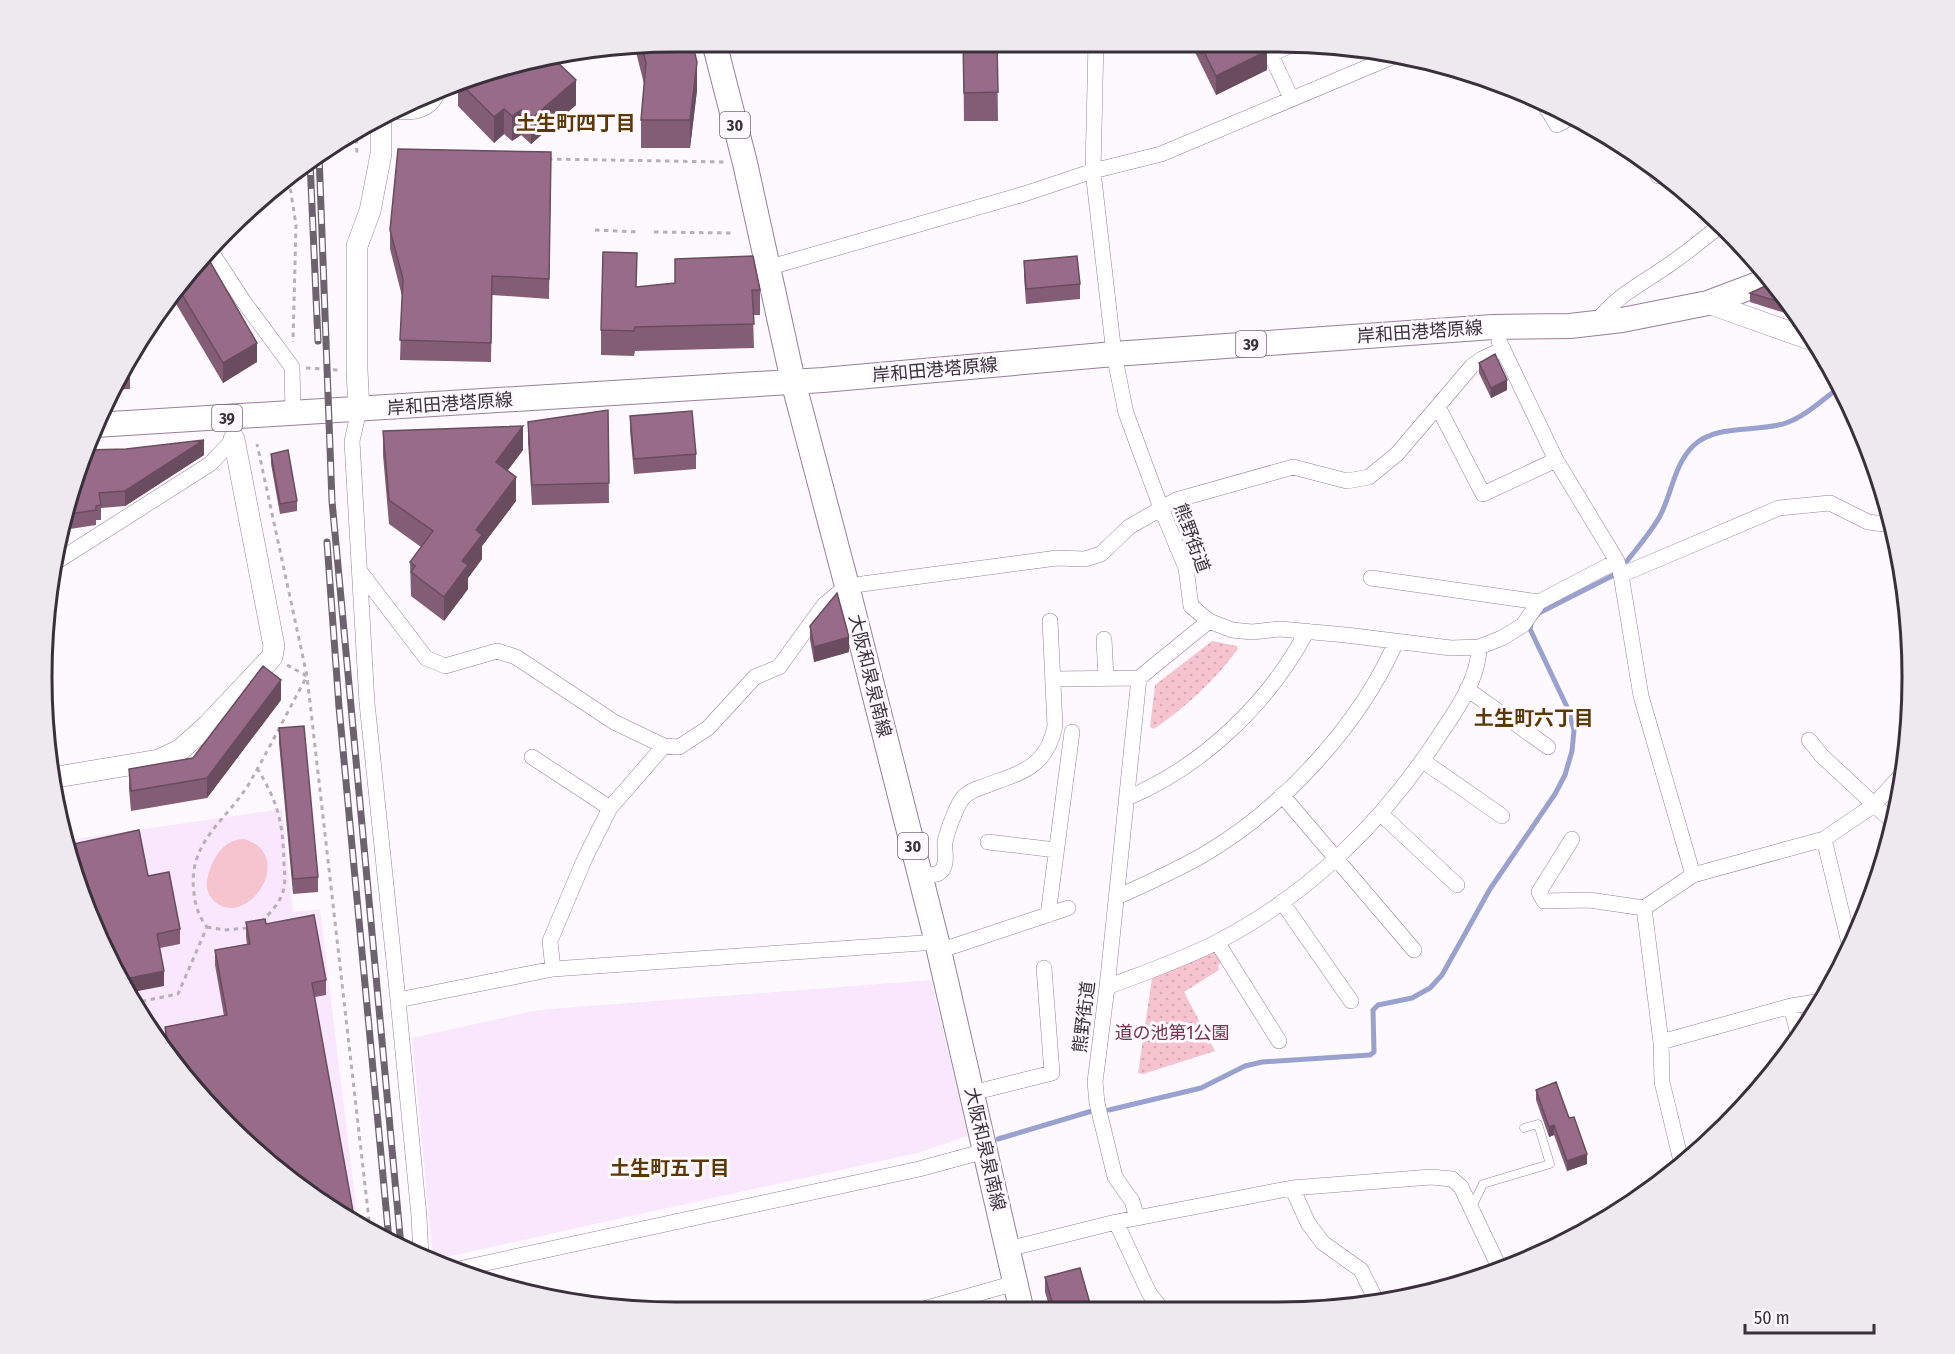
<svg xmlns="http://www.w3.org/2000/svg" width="1955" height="1354" viewBox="0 0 1955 1354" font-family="'Fira Sans Condensed','Noto Sans JP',sans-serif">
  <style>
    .built { fill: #f9e7fd }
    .grass { fill: #f6c4cf }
    .park { fill: url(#park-dots) }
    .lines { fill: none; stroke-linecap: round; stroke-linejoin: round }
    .stream { stroke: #99a1cf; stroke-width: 5 }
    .lane-casing { stroke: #967f9c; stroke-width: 9 }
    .street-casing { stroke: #967f9c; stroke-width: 16 }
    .secondary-casing { stroke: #967f9c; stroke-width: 22 }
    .primary-casing { stroke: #967f9c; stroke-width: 26 }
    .path { stroke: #b7b0b8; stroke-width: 3; stroke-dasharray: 4.5 4.5; stroke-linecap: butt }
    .lane { stroke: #fff; stroke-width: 8 }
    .street { stroke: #fff; stroke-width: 15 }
    .secondary { stroke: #fff; stroke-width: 21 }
    .primary { stroke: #fff; stroke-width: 24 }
    .rail-casing { stroke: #6c636e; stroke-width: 7 }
    .rail { stroke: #fef9ff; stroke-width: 4.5; stroke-dasharray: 14; stroke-linecap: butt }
    .wall { fill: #835d75 }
    .shaded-wall { fill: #6a4c5f }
    .building { fill: #986c88; stroke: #6a4c5f; stroke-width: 1.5 }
    .labels { text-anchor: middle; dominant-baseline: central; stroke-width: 6; stroke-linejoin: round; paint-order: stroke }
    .shield { fill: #fef9ff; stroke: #756c76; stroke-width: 1.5 }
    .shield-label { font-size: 16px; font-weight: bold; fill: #3a303c }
    .street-label { font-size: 18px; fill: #3a303c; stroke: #fef9ff }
    .park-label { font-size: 18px; fill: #773247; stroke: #fef9ff }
    .neighbourhood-label { font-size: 20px; font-weight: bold; fill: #5d3805; stroke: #fef9ff }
    .rim { fill: none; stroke: #3a303c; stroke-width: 3 }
  </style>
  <defs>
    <pattern id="park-dots" width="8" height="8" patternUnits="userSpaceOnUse" patternTransform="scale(1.5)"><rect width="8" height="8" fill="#f6c4cf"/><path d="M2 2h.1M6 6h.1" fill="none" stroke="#d4a9b3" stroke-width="1.8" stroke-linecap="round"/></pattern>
  </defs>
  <rect width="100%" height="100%" fill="#fef9ff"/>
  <path class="built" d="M282,809L293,912L320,909L358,1223L324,1205L228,1126L149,1030L108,958L68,840Z
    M931,980L968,1136L917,1153L437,1259L433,1257L412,1038L538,1010Z"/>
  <path class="grass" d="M244,839C298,855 247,931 214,901C208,895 206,888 207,880C211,861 222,839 244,839Z"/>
  <path class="park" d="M1212,641L1237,646L1238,649C1214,681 1186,707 1154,729L1150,727L1155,685Z
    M1211,952L1219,954L1224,961L1218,965L1219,970L1184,992L1215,1051L1143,1074L1138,1073L1152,978Z"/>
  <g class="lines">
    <path class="stream" d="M1627,561C1638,547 1651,532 1660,516C1672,493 1674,465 1693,446C1717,423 1757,433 1786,423C1806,416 1823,399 1840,387
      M1109,1110L1201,1088L1245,1066L1262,1062L1370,1055L1374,1052L1373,1010L1378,1005L1412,998L1430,988L1442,975L1490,889L1555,794L1565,775L1572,751L1574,730L1568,709L1530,629L1532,621L1539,613L1614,575
      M998,1139L1092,1111"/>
    <defs>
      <path id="lane" d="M1472,1207L1483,1184L1550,1164L1538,1124L1524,1128"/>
      <path id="street" d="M1096,42L1093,171L1114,354L1126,413L1161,508L1186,568L1191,606L1209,621L1232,630L1252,632L1280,629L1346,635L1451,648L1479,647L1502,638L1523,625L1539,602L1617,561L1556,460L1499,341
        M1265,42L1291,98
        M1271,54L1294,44
        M1544,104L1557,125L1572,117
        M389,111C410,113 429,114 438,92
        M1657,174L1658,176
        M210,250L244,302L292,367L293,414
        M767,268L1024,194L1093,171L1161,154L1399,54
        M1596,323C1614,296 1647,281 1673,262C1690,250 1706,237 1722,224
        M1438,407L1483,494L1556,460
        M359,410L352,441L367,703L398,1000L419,1216L421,1257
        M1617,561L1621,575L1641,696L1693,875
        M56,562L210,464L234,439V431
        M359,570L426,658L445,666L497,651L516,657L614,722L664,746L679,747L708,728L755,677L779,667L824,605L847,586L1057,558L1085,559L1101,554L1129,527L1176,500L1293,467L1347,481L1369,477L1397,454L1472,366L1482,359L1503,349
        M1621,575L1779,508L1830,503L1868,522L1892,525
        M1371,578L1539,602
        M1104,639L1106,678
        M1054,679L1139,678
        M1467,689L1548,747
        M1809,740L1822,756L1894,823
        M532,757L610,808
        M1423,761L1502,816
        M1282,795L1414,950
        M1127,798C1202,767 1269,703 1307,631
        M1381,814L1457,885
        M1572,839L1539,892L1544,901L1589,900L1644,908
        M1824,839L1850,947
        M988,842L1056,850
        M920,877C925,876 934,875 939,873C949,866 944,852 945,842C947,832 956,807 962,799C967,792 974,790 982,787C1018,773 1046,770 1055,726L1050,621
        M1117,897C1146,884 1175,871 1203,855C1282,809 1359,726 1396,642
        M1282,902L1351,1001
        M1048,915L1072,732
        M1217,942L1279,1041
        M939,951L1068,908
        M553,969L550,941L585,858L610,808L664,746
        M1107,987C1144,973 1182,960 1217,942C1309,895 1385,820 1441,733C1458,708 1479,677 1479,647
        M398,1000L553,969L937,942
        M1791,1006L1799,1038
        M1661,1042L1791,1006L1822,1001
        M972,1093L1052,1073L1044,968
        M1682,1165L1662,1082L1661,1042L1644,908L1693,875L1824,839L1874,805L1903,773
        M1292,1188L1308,1223L1323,1243L1361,1270L1377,1302
        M1137,1218L1132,1201L1115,1177L1097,1103L1095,1082L1107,987L1139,678L1209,621
        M1116,1222L1149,1293L1164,1312
        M1008,1249L1116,1222L1292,1188L1431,1177L1452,1179L1461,1187L1499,1267
        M454,1270L919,1169L985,1151
        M913,1312L1015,1283"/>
      <path id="secondary" d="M1708,303L1815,341
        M359,410L357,370V246L370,211L381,154V116
        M51,778L159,760L180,750L207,726L272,657L274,646L234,439"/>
      <path id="primary" d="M714,42L745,163L793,381L847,586L937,942L1022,1312
        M95,425L823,380L1114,354L1493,327L1570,326L1622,320L1708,303L1769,280"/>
    </defs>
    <use href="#lane" class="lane-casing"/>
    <use href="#street" class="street-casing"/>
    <use href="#secondary" class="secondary-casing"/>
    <use href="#primary" class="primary-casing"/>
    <path class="path" d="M356,130L357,154
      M548,159L724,162
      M289,180L296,225L293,342
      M595,230L639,232
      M654,232L732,233
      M306,368L339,370
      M287,665L307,676L370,1229
      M257,768C279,804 283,823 284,865C285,875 286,886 281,897C277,906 268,915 261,922
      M207,927L224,930L247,928
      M133,1003L178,994L207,927C199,917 195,905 194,893C187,841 227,821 250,782C270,747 288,711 307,676L257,444"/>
    <use href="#lane" class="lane"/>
    <use href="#street" class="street"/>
    <use href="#secondary" class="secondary"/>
    <use href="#primary" class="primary"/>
    <defs>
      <path id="rail" d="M319,154L332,501L401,1246
        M310,161L318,341
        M327,542L339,707L389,1240"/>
    </defs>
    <use href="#rail" class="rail-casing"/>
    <use href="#rail" class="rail"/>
  </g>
  <path class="wall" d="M677,42L697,90L690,148H641V120L644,84L635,48Z
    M963,42H997L998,121H964Z
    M1190,42H1263L1267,70L1216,95Z
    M512,64L576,105L531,144L521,135L512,141L504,134L494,143L458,106V92L456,90V85Z
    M551,152L549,299L492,295L491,362L400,360L402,296L390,249V230Z
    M199,259L257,362L223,383L172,297Z
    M1024,261L1080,284V299L1026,304L1024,276Z
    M1772,283L1801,318L1750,302V293Z
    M637,287L760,290V315H753L754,348L635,351L634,356L601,355V330Z
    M127,359L130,371V389L112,390Z
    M1479,363L1507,390L1491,398L1479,373Z
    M608,410L609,503L532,505L528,442V422Z
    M630,416L696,454V469L634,474L630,431Z
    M383,431L523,450L507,471L516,501L482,546V559L468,578V589L444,621L411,596L410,562L421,547L389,524L383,455Z
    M86,450L204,455L125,506L101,508V520H96V525L70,529L68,516Z
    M271,454L297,501V511L280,514L271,464Z
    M810,626L849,652L814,662L810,640Z
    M281,700L207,798L131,811L129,789V769L193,758Z
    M279,728L318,877V892L293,894L279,743Z
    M148,876L180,929V944L160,948L164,986Z
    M246,922L266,924L326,980V995L315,997L228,1126L167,1051L165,1041V1027L224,1016L215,965V950L247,944L246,937Z
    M1536,1090L1569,1118L1587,1164L1567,1171L1554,1135L1549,1137L1536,1100Z
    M1045,1277L1091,1312H1051L1045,1292Z"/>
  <path class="shaded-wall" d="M1267,51V70L1216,95V76Z
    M697,62V90L690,148V120Z
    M576,80V105L531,144V119Z
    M504,109V134L494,143V117Z
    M521,110V135L512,141V116Z
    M257,343V362L223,383V363Z
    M1507,380V390L1491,398V388Z
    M523,426V450L496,486V462Z
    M204,440V455L125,506V491Z
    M516,477V501L482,546V559L468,578V589L444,621V597L462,561L476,530Z
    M849,637V652L814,662V647Z
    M281,680V700L207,798V778Z
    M164,971V986L128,993L120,980Z
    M1554,1125V1135L1549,1137V1127Z
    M1587,1154V1164L1567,1171V1161Z
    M1091,1307V1312H1077Z"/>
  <path class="building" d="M677,42H692L697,62L690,120H641L646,63L642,47Z
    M963,42H997L998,92L964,93Z
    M1199,42H1263L1267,51L1216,76Z
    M553,58L576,80L531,119L521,110L512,116L504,109L494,117L460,83L512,64Z
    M398,149L551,152L549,279L492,276L491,343L400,340L403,279L390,230Z
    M603,252L637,253L636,287L675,283V259L753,256L760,290H752L754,324L635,327L634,331L601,330Z
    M205,253L257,343L223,363L178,288L199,259Z
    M1077,256L1080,284L1026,289L1024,261Z
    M1772,283L1790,305L1750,293Z
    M1495,354L1507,380L1491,388L1479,363Z
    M130,355V371H121L127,359Z
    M608,410L609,483L532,485L528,422Z
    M692,411L696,454L634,459L630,416Z
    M523,426L496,462L516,477L476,530L482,535L462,561L468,565L444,597L411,572L415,566L410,562L433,531L389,500L383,431Z
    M204,440L125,491L99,493L101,505L96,506V510L70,514V511L86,450L126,449Z
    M288,450L297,501L280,504L271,454Z
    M837,593L849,637L814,647L810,626Z
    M263,666L281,680L207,778L131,791L129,769L193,758Z
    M304,726L318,877L293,879L279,728Z
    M139,830L148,876L169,872L180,929L157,934L164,971L120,980L108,958L69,845Z
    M314,915L326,980L312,983L355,1222L324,1205L228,1126L170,1055L165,1027L227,1015L215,950L250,944L246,922L265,919L266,924Z
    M1556,1082L1569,1118L1574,1117L1587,1154L1567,1161L1554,1125L1549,1127L1536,1090Z
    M1080,1268L1091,1307L1077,1312H1055L1045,1277Z"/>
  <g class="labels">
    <g class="shield">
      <rect x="720" y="112" width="30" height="26" rx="4.5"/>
      <rect x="1236" y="331" width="30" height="26" rx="4.5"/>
      <rect x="212" y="405" width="30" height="26" rx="4.5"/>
      <rect x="898" y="833" width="30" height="26" rx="4.5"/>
    </g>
    <g class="shield-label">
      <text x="735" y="125">30</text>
      <text x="1251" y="344">39</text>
      <text x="227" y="418">39</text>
      <text x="913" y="846">30</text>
    </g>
    <g class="street-label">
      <text transform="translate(1420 332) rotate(-4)">岸和田港塔原線</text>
      <text transform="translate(935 370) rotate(-5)">岸和田港塔原線</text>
      <text transform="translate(450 404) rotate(-4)">岸和田港塔原線</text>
      <text transform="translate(1192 538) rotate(70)">熊野街道</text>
      <text transform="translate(870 676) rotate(76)">大阪和泉泉南線</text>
      <text transform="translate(1084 1017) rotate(-83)">熊野街道</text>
      <text transform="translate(985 1149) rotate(77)">大阪和泉泉南線</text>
    </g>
    <g class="park-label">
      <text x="1172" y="1033">道の池第1公園</text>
    </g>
    <g class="neighbourhood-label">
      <text x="576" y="123">土生町四丁目</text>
      <text x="1534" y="718">土生町六丁目</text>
      <text x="670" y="1168">土生町五丁目</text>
    </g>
  </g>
  <path d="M0 0H1955V1354H0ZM676 52H1278A624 624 0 0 1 1902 676V678A624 624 0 0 1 1278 1302H676A624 624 0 0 1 52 678V676A624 624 0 0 1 676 52Z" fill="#eee9ef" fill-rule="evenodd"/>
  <path class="rim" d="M676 52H1278A624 624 0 0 1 1902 676V678A624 624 0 0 1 1278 1302H676A624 624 0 0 1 52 678V676A624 624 0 0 1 676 52Z"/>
  <path d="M1745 1324v9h129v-9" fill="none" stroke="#3a303c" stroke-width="3"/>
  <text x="1754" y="1324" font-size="18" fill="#3a303c" stroke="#fef9ff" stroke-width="4.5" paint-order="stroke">50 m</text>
</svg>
